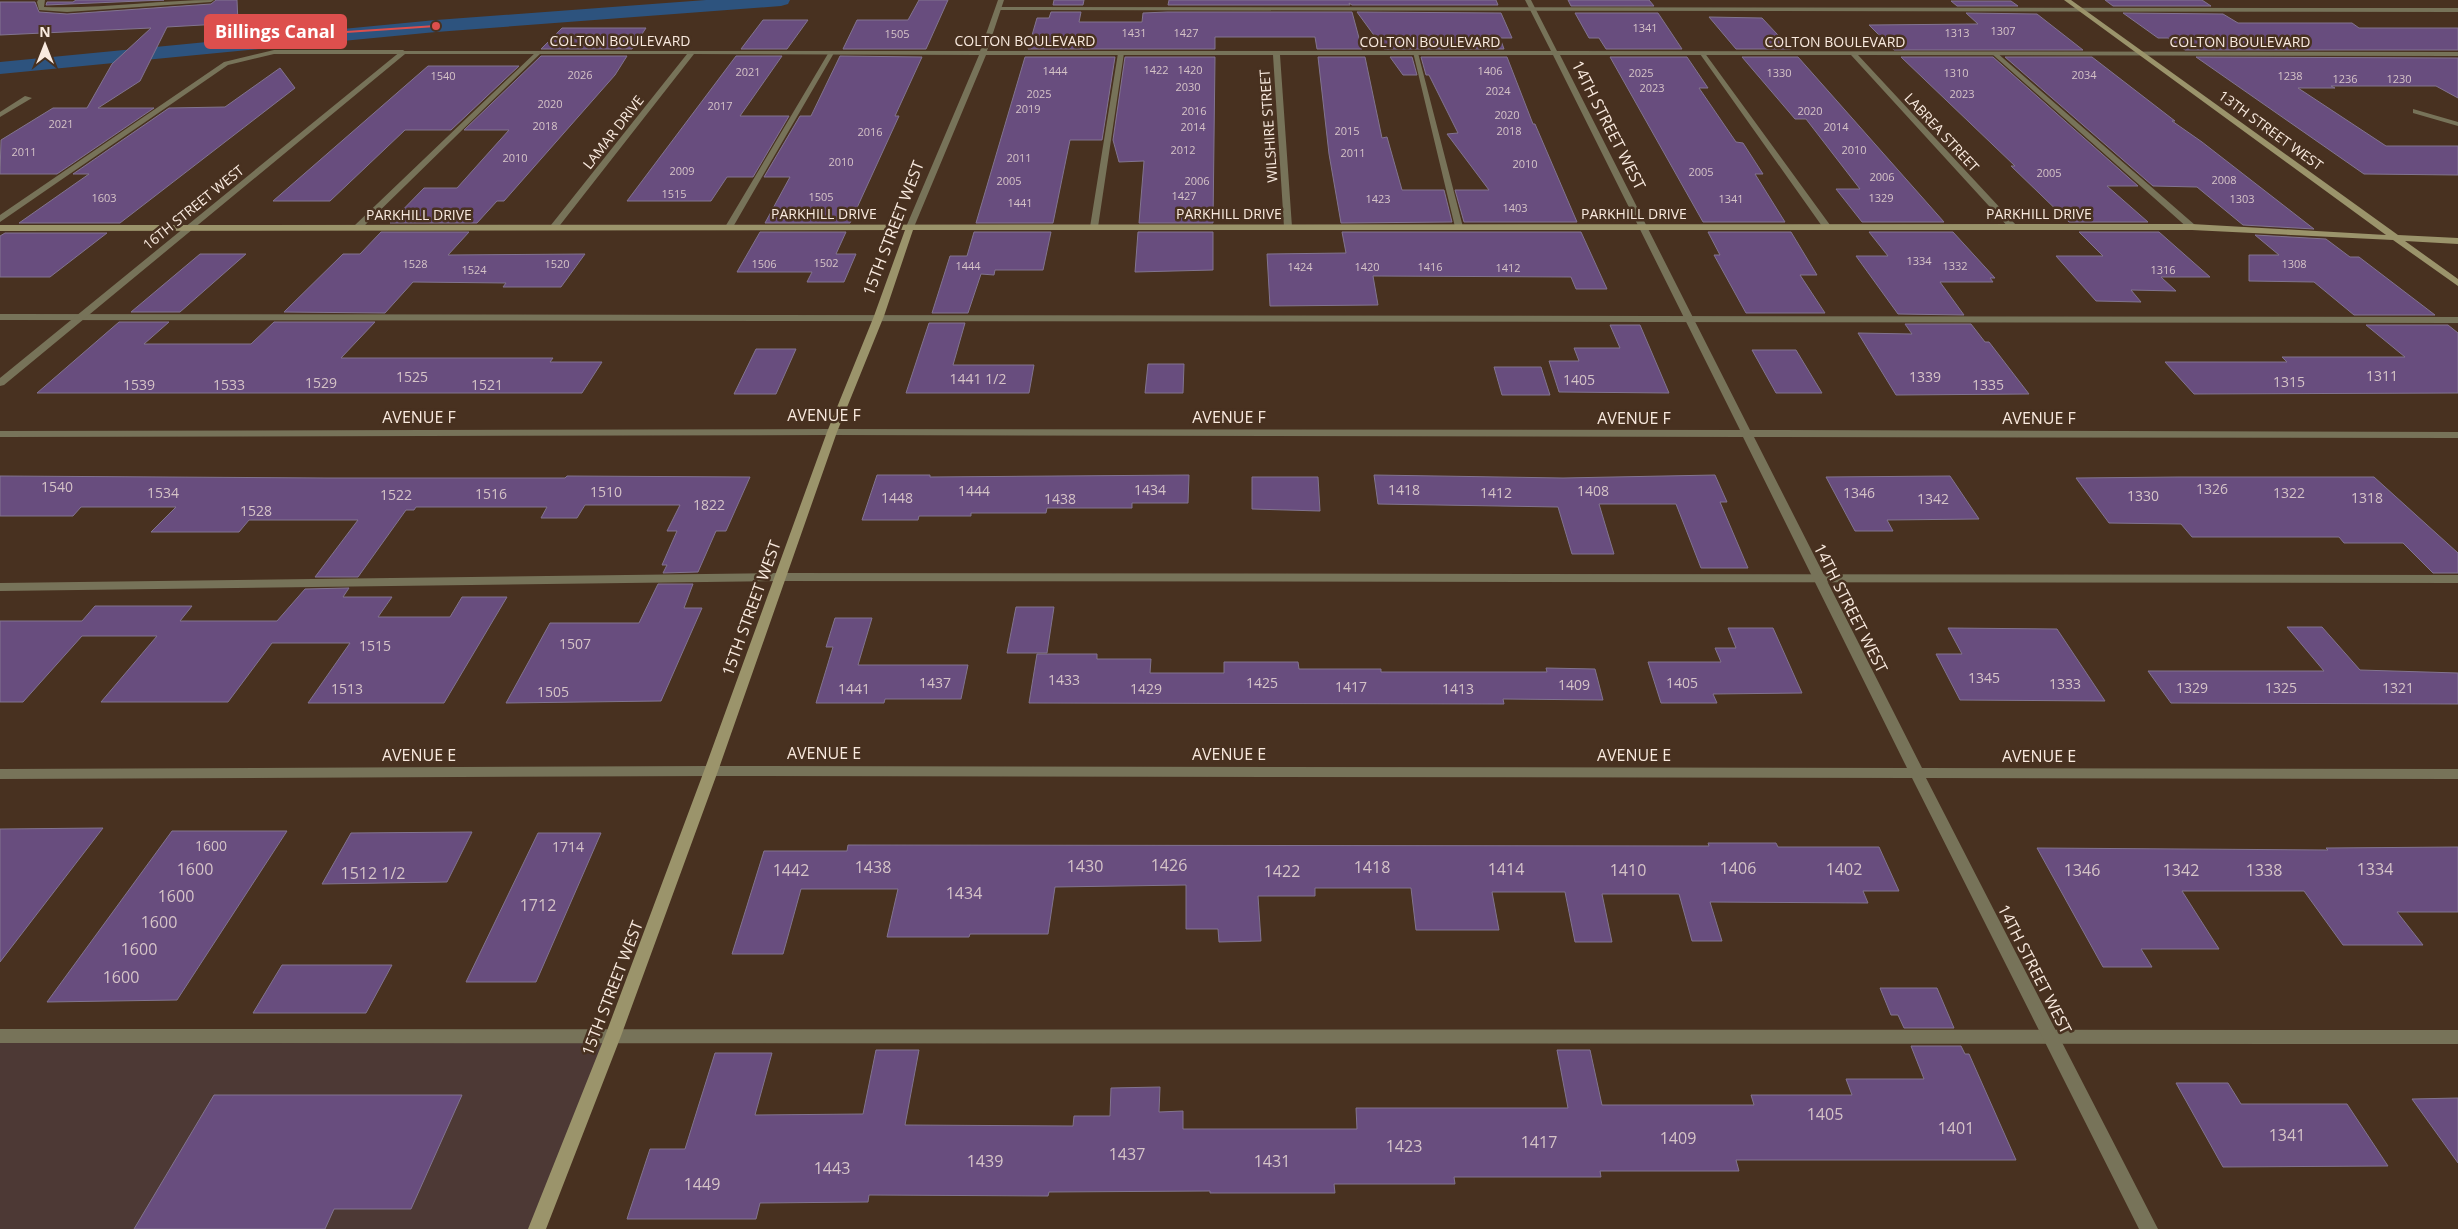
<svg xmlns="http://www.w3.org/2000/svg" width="2458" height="1229" viewBox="0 0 2458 1229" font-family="'Open Sans',sans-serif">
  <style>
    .commercial { fill: #4d3935 }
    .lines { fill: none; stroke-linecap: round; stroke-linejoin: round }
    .canal { fill: #2d537e; fill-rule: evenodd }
    .building { fill: #684d7e; stroke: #82748f }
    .lane { fill: #777359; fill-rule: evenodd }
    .street { fill: #777359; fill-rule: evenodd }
    .secondary { fill: #9b946b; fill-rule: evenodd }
    .labels { text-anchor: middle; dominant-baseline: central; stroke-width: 5; stroke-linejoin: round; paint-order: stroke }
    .far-number-label { font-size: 11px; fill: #d5c3c7 }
    .far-street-label { font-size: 14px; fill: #f9eadf; stroke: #483120 }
    .number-label { font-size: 14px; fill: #d5c3c7 }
    .street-label { font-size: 16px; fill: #f9eadf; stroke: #483120 }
    .near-number-label { font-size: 16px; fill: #d5c3c7 }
    .leader { fill: none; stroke: #dd4f4d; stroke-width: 2 }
    .callout-dot { fill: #dd4f4d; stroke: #483120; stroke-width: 2 }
    .callout { fill: #dd4f4d; stroke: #dd4f4d; stroke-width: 2 }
    .callout-label { font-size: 18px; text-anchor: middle; font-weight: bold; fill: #fff }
  </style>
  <rect width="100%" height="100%" fill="#483120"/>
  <path class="commercial" d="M0,1036H613L537,1229H0Z"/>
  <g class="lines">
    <path class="canal" d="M706,0H790L788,4L781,6L436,32L0,74V62L436,20Z"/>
  </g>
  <path class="building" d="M76,0H164L46,5L47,2H73Z
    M216,0H237L238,23L167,27L140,81L98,108H154L57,174H0L1,140L53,108H87L112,64L151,28L0,35V2H35L39,12L67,14L211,4Z
    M919,0H948L926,49H843L857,20H908Z
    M1054,0H1084L1083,5H1053Z
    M1169,0H1496L1498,5H1352L1349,3L1350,5H1168Z
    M1568,0H1649L1654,6H1571Z
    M2105,0H2202L2211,6H2113Z
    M1951,1H2011L2018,6H1957Z
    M1051,12H1081L1079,22H1142L1143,13L1167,12H1352L1362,49H1317L1315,37H1215V49H1028L1037,18H1049Z
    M1357,12L1501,13L1512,38H1500L1504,49H1384Z
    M1575,13H1658L1682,49H1606L1599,38H1589Z
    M1966,13L2037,14L2083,50H1894L1869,25L1978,24Z
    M2123,13L2223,14L2238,23H2352L2359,28H2458V50H2185L2168,38H2158Z
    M1709,17L1762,18L1791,49H1736Z
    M763,20H808L787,49H741Z
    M562,28H646L632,49H541Z
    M541,56H627L615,75L504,201H497L477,223H390L424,188H457L509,130H464Z
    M736,56H782L740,116H789L753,177H727L711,201H627Z
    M840,56L922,57L895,116H899L850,223H765L790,177H764L800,116H811Z
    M1025,57H1115L1102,140H1070L1053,223H976Z
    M1125,57H1215L1213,223H1139L1144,161L1119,162L1113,140Z
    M1318,57H1365L1382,138L1387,137L1402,190H1444L1452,222L1341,223L1329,154Z
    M1390,57H1412L1417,75H1403Z
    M1421,57H1507L1533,124H1535L1577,222H1464L1455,190H1489L1447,134L1458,133L1429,75H1426Z
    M1610,57H1687L1708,88H1699L1736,142L1743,143L1763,174H1755L1785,222H1703Z
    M1742,57H1798L1944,222H1862L1836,189H1860L1806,119H1795Z
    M1901,57H1993L2138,186H2107L2148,222H2069L2011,166H2015Z
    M2005,57H2092L2175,121H2172L2202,142L2314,229L2243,225L2197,187L2153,186Z
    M2196,57L2458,58V98L2436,86H2331L2335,88H2298L2386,146H2458V175L2364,174Z
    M428,66H519L451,130H405L330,201H273Z
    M280,68L295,88L120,223H19L89,174H73L169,108L225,107Z
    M381,232H469L448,255L585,254L561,287H503L506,283L413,282L385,313L284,312L343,254H360Z
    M760,232H846L836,254H856L844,282H807L812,272H737Z
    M974,232H1051L1043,270H995L994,275L981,274L968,313H932L950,256H967Z
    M1138,232H1213V270L1135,272Z
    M1342,232H1581L1607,289H1576L1571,277L1373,276L1378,305L1270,306L1267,254L1346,253Z
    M1708,232H1791L1817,275H1800L1825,313H1746L1714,255H1720Z
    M1869,232H1953L1995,278H1990L1993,282H1940L1964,315L1898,314L1856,256H1888Z
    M2079,232H2159L2210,277H2161L2176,291L2131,290L2141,302L2096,301L2056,256H2103Z
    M5,233H107L50,277H0V236Z
    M2255,235L2326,239L2350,257H2359L2435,315H2354L2314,282L2249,281V255H2279Z
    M200,254H246L180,312H131Z
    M119,322H169L144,344H251L274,322H375L341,358H553L550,362H602L582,393H37Z
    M929,323H965L953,365H1034L1029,393H906Z
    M1905,324H1971L1985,342H1989L2029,394L1896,395L1858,333L1912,334Z
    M1610,325H1640L1669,393L1559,392L1549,361H1579L1574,348H1620Z
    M2366,325H2448L2458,333V393L2194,394L2165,362H2287L2282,357H2405Z
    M756,349H796L776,394H734Z
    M1752,350H1796L1822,393H1776Z
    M1148,364H1184L1183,393H1145Z
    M1494,367H1541L1550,395H1502Z
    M877,475H930V477L1189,475L1188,503H1132V508H1047L1046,513H971V516H919L918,520H862Z
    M1374,475L1563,478L1715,475L1727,502H1720L1748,568H1701L1676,504H1599L1614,554H1572L1558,507L1378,504Z
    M0,476L327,478H565L567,476L750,477L726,531H716L698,572L663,573L667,565H662L677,531H667L680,505H585L577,518H541L547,507H416L414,510H406L358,577H315L358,520H249L239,532H151L176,507H81L73,516H0Z
    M1950,476L1979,519L1887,520L1893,531H1855L1826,477Z
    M1252,477H1318L1320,511L1252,509Z
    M2178,477H2374L2458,553V573H2433L2403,543H2344L2339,537H2192L2181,524L2109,523L2076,478Z
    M658,584H693L684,608H702L661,701L506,703L550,623H639Z
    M349,588L343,597H392L378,617H450L462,597H507L444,703H308L350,643H272L228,702H101L157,636H82L23,702H0V621H82L95,606H192L180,621H277L305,589Z
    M1016,607H1054L1047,653H1007Z
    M835,618H872L858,665H968L961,699H885L884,703H816L833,647H826Z
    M2287,627H2322L2360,670L2458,673V704L2171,703L2148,671H2324Z
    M1728,628H1773L1802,693L1713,694L1717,703H1661L1648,662H1721L1715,648H1736Z
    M1948,628L2057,629L2105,701L1960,700L1936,654H1962Z
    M1037,654H1097V659H1151L1150,673H1224V662H1298L1299,669H1381V672H1547L1546,668L1595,669L1603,700L1503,699L1504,704L1029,703Z
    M103,828L0,962V829Z
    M172,831H287L177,1000L47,1002Z
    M472,832L447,882L322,884L351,833Z
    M538,833H601L536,982H466Z
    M1708,843H1776L1778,847H1879L1899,891H1863L1868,903L1710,902L1722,941H1692L1679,894H1602L1612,942H1575L1565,892H1492L1499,930H1416L1411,888H1315V896H1258L1261,941L1219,942L1218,929H1186V885L1055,887L1048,934H970L969,937H887L898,889H801L783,954H732L764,851H847L848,845L1709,846Z
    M2458,847V912H2397L2423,945H2343L2304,891H2182L2219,949H2141L2152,967H2103L2037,848L2328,850L2326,848Z
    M282,965H392L366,1013H253Z
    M1880,988H1937L1954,1028H1904L1898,1015H1891Z
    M1911,1046H1961L1965,1054H1969L2016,1160H1736L1739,1171H1600L1601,1177H1454L1455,1184H1334L1335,1193H1210V1191L1049,1192L1048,1196L869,1195L868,1202L760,1203L756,1219H627L650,1149H685L715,1053H772L755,1115L863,1114L876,1050H919L905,1125L1073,1126L1074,1116H1110L1111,1088L1160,1087L1159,1112L1183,1111V1129H1357L1356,1108H1568L1557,1050H1590L1602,1105H1754L1751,1095H1852L1846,1079H1924Z
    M2176,1083H2228L2241,1104H2347L2388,1166L2223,1167Z
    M214,1095H462L411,1209H334L325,1229H134Z
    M2458,1098V1163L2412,1099Z"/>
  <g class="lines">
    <path class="lane" d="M998,7L2458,8V12L996,10Z
      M274,50H403L406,52L403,54H274L228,65L0,222V215L224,62Z
      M537,51L542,52L361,229H355V225Z
      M1121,51L1124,53L1098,227L1094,230L1090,227L1118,53Z
      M829,52L834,53L733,227L726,229L725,227Z
      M1413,52L1418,53L1463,227L1462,229L1455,227Z
      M1700,52H1704L1830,225V229H1824L1700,54Z
      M1992,52H1996L2195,225V229H2189L1992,54Z
      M0,314L2458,317V323L0,320Z
      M780,573L2458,575V583L780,581L0,591V583Z
      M0,1029L2458,1030V1044L0,1043Z"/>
    <path class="street" d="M38,0H45L44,7C101,9 157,0 214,0L211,2L67,12L39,10L37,2Z
      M998,0H1004L987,51H1551L1525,0H1531L1557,51L2458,52V56L1858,55L2016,225V229H2010L1851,55H1560L1750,430L2458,432V438L1754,437L1922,768L2458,769V779L1926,778L2158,1229H2139L1912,778L711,776L0,779V769L711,766L1907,768L1743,437L832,435L0,437V431L832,429L1740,430L1553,55H1280L1292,227L1288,230L1284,227L1273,55H986L914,227L910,230L906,227L979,55L694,54L557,229L554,230L550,227L551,225L687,54H405L4,385L0,386V378L401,51H980Z
      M25,96L32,98L0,117V112Z
      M2413,109L2458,122V126L2413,113Z"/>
    <path class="secondary" d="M2064,0H2071L2398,235L2458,238V244L2405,241L2458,279V286L2393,240L2192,230H913L884,316L837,432L718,771L621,1036L546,1229H528L605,1036L704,771L827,432L874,316L905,230L0,231V225L2192,224L2386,235Z"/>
  </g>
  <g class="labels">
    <g class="far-number-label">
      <text x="1645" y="27">1341</text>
      <text x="2003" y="30">1307</text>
      <text x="1134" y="32">1431</text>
      <text x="1186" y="32">1427</text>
      <text x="1957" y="32">1313</text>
      <text x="897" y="33">1505</text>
      <text x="1156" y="69">1422</text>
      <text x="1190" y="69">1420</text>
      <text x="1055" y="70">1444</text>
      <text x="1490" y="70">1406</text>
      <text x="748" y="71">2021</text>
      <text x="1641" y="72">2025</text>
      <text x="1779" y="72">1330</text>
      <text x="1956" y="72">1310</text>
      <text x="580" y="74">2026</text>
      <text x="2084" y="74">2034</text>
      <text x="443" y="75">1540</text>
      <text x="2290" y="75">1238</text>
      <text x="2345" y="78">1236</text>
      <text x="2399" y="78">1230</text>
      <text x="1188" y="86">2030</text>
      <text x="1652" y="87">2023</text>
      <text x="1498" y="90">2024</text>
      <text x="1039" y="93">2025</text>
      <text x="1962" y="93">2023</text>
      <text x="550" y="103">2020</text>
      <text x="720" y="105">2017</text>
      <text x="1028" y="108">2019</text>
      <text x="1194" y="110">2016</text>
      <text x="1810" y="110">2020</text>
      <text x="1507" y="114">2020</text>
      <text x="61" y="123">2021</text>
      <text x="545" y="125">2018</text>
      <text x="1193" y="126">2014</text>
      <text x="1836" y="126">2014</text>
      <text x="1347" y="130">2015</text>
      <text x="1509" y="130">2018</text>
      <text x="870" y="131">2016</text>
      <text x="1183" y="149">2012</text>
      <text x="1854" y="149">2010</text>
      <text x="24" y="151">2011</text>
      <text x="1353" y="152">2011</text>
      <text x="515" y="157">2010</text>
      <text x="1019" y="157">2011</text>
      <text x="841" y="161">2010</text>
      <text x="1525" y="163">2010</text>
      <text x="682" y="170">2009</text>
      <text x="1701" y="171">2005</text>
      <text x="2049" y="172">2005</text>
      <text x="1882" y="176">2006</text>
      <text x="2224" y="179">2008</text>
      <text x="1009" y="180">2005</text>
      <text x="1197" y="180">2006</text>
      <text x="674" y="193">1515</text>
      <text x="1184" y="195">1427</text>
      <text x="821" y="196">1505</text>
      <text x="104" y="197">1603</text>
      <text x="1881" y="197">1329</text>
      <text x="1378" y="198">1423</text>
      <text x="1731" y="198">1341</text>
      <text x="2242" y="198">1303</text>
      <text x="1020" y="202">1441</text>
      <text x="1515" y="207">1403</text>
      <text x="1919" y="260">1334</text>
      <text x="826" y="262">1502</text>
      <text x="415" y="263">1528</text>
      <text x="557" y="263">1520</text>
      <text x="764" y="263">1506</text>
      <text x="2294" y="263">1308</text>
      <text x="968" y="265">1444</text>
      <text x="1955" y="265">1332</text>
      <text x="1300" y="266">1424</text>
      <text x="1367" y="266">1420</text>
      <text x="1430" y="266">1416</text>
      <text x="1508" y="267">1412</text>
      <text x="474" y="269">1524</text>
      <text x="2163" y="269">1316</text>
    </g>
    <g class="far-street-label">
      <text x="620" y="40">COLTON BOULEVARD</text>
      <text x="1025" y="40">COLTON BOULEVARD</text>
      <text x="1430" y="41">COLTON BOULEVARD</text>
      <text x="1835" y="41">COLTON BOULEVARD</text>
      <text x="2240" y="41">COLTON BOULEVARD</text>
      <text transform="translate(1268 126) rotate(-94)">WILSHIRE STREET</text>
      <text transform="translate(2271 130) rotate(36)">13TH STREET WEST</text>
      <text transform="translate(613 132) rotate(-52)">LAMAR DRIVE</text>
      <text transform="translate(1942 132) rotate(47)">LABREA STREET</text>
      <text transform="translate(193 207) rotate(-39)">16TH STREET WEST</text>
      <text x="824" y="213">PARKHILL DRIVE</text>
      <text x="1229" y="213">PARKHILL DRIVE</text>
      <text x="1634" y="213">PARKHILL DRIVE</text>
      <text x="2039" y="213">PARKHILL DRIVE</text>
      <text x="419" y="214">PARKHILL DRIVE</text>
    </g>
    <g class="number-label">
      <text x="2382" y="375">1311</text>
      <text x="412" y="376">1525</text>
      <text x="1925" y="376">1339</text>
      <text x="978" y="378">1441 1/2</text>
      <text x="1579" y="379">1405</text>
      <text x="2289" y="381">1315</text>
      <text x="321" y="382">1529</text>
      <text x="139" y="384">1539</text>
      <text x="229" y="384">1533</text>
      <text x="487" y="384">1521</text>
      <text x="1988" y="384">1335</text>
      <text x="57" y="486">1540</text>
      <text x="2212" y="488">1326</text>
      <text x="1150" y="489">1434</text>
      <text x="1404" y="489">1418</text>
      <text x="974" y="490">1444</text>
      <text x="1593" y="490">1408</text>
      <text x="606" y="491">1510</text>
      <text x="163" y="492">1534</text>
      <text x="1496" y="492">1412</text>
      <text x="1859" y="492">1346</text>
      <text x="2289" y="492">1322</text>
      <text x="491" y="493">1516</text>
      <text x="396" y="494">1522</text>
      <text x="2143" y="495">1330</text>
      <text x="897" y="497">1448</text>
      <text x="2367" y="497">1318</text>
      <text x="1060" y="498">1438</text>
      <text x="1933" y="498">1342</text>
      <text x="709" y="504">1822</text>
      <text x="256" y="510">1528</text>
      <text x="575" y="643">1507</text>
      <text x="375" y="645">1515</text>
      <text x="1984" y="677">1345</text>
      <text x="1064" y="679">1433</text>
      <text x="935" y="682">1437</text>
      <text x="1262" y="682">1425</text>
      <text x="1682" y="682">1405</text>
      <text x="2065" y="683">1333</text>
      <text x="1574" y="684">1409</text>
      <text x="1351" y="686">1417</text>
      <text x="2192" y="687">1329</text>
      <text x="2281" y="687">1325</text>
      <text x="2398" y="687">1321</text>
      <text x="347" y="688">1513</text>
      <text x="854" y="688">1441</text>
      <text x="1146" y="688">1429</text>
      <text x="1458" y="688">1413</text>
      <text x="553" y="691">1505</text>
      <text x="211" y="845">1600</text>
      <text x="568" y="846">1714</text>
    </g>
    <g class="street-label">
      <text transform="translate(1609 125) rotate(63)">14TH STREET WEST</text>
      <text transform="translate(893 228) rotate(-69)">15TH STREET WEST</text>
      <text x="824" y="415">AVENUE F</text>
      <text x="419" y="417">AVENUE F</text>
      <text x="1229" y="417">AVENUE F</text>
      <text x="1634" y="418">AVENUE F</text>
      <text x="2039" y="418">AVENUE F</text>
      <text transform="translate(751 608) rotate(-70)">15TH STREET WEST</text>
      <text transform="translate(1851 608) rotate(63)">14TH STREET WEST</text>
      <text x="824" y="753">AVENUE E</text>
      <text x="1229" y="754">AVENUE E</text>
      <text x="419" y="755">AVENUE E</text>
      <text x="1634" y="755">AVENUE E</text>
      <text x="2039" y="756">AVENUE E</text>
      <text transform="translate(2035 969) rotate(63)">14TH STREET WEST</text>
      <text transform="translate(612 988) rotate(-69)">15TH STREET WEST</text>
    </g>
    <g class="near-number-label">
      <text x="1169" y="865">1426</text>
      <text x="1085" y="866">1430</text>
      <text x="873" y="867">1438</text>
      <text x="1372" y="867">1418</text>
      <text x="1738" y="868">1406</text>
      <text x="195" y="869">1600</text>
      <text x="1506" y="869">1414</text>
      <text x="1844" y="869">1402</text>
      <text x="2375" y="869">1334</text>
      <text x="791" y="870">1442</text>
      <text x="1628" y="870">1410</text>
      <text x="2082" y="870">1346</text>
      <text x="2181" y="870">1342</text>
      <text x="2264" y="870">1338</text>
      <text x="1282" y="871">1422</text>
      <text x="373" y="873">1512 1/2</text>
      <text x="964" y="893">1434</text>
      <text x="176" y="896">1600</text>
      <text x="538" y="905">1712</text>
      <text x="159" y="922">1600</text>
      <text x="139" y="949">1600</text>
      <text x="121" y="977">1600</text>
      <text x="1825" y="1114">1405</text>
      <text x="1956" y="1128">1401</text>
      <text x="2287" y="1135">1341</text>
      <text x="1678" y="1138">1409</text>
      <text x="1539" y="1142">1417</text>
      <text x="1404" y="1146">1423</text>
      <text x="1127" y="1154">1437</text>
      <text x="985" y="1161">1439</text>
      <text x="1272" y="1161">1431</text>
      <text x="832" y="1168">1443</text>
      <text x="702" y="1184">1449</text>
    </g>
  </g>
  <path class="leader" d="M436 26L346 32"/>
  <circle class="callout-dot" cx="436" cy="26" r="5"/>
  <rect class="callout" x="205" y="15" width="141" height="33" rx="5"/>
  <g class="callout-label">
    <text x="275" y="38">Billings Canal</text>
  </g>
  <g transform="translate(45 45)" stroke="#483120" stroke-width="4" paint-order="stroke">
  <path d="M0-4L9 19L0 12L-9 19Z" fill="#f9eadf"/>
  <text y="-8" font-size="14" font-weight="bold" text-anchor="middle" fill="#f9eadf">N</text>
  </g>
</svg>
